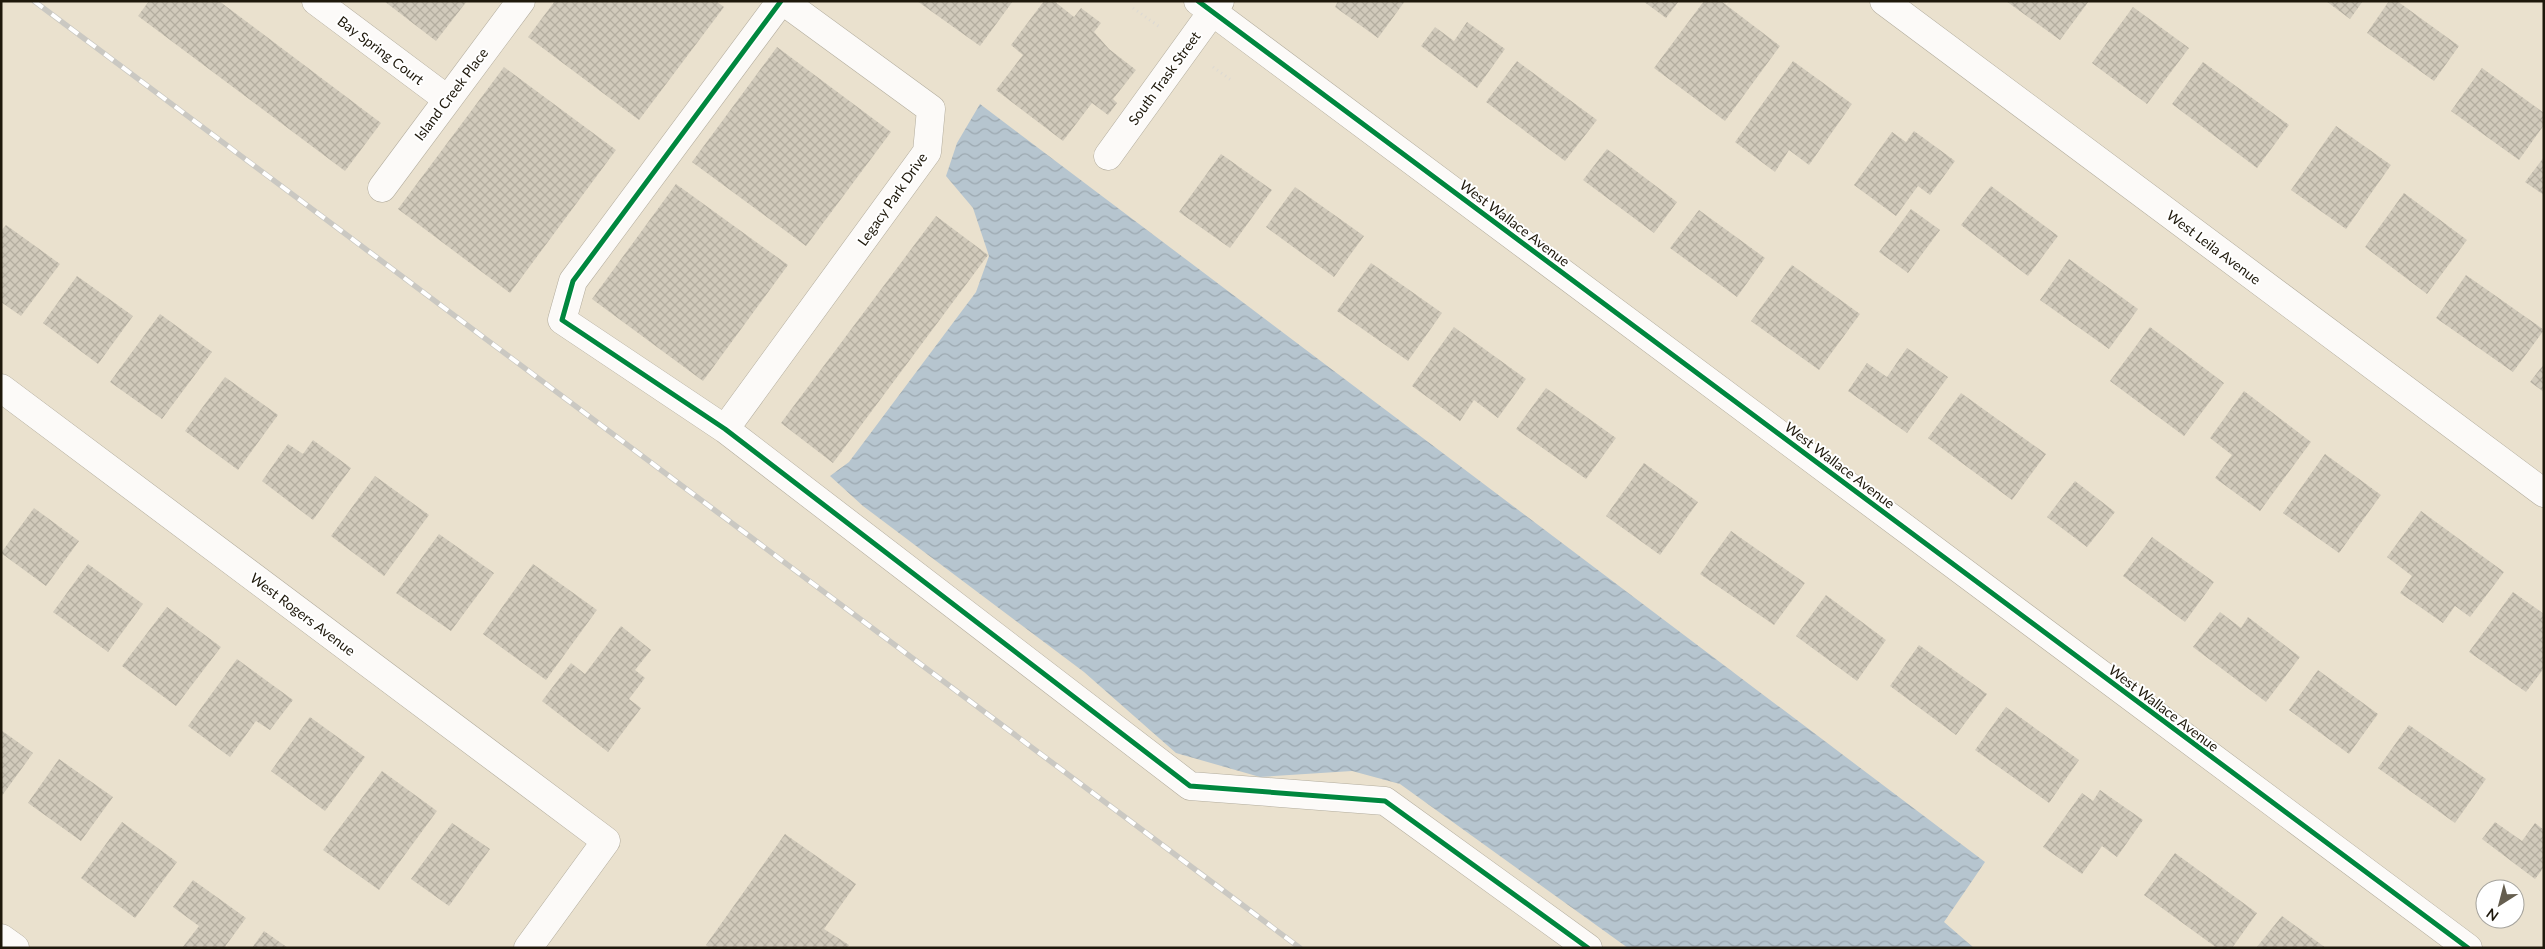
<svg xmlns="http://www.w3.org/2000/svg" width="2545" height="949" viewBox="0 0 2545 949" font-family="Lato,sans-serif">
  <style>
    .water { fill: url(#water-waves) }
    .building { fill: url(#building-cross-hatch) }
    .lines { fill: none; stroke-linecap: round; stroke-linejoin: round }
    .minor-casing { stroke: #b2ac9d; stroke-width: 29 }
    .path { stroke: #dcd9d3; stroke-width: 3; stroke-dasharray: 1 4; stroke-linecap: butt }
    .minor { stroke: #fcfaf8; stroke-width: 28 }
    .rail-casing { stroke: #cac8c2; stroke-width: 5.5 }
    .rail { stroke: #fff; stroke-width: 4; stroke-dasharray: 11; stroke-linecap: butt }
    .cycleway-casing { stroke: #fff; stroke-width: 8 }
    .cycleway { stroke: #00873e; stroke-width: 5 }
    .labels { text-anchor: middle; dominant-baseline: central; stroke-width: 4; stroke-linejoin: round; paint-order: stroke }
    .street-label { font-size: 14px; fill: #1e180b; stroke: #fff }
  </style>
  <defs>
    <pattern id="water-waves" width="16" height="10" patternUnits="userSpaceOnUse" patternTransform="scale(1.25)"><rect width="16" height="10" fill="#b6c5cf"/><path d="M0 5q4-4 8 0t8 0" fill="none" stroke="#9ca8b0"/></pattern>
    <pattern id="building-cross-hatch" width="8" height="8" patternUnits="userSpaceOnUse" patternTransform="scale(1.25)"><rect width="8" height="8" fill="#d1cabb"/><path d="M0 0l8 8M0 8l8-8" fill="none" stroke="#b3ad9f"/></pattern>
  </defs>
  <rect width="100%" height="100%" fill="#eae1ce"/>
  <path class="water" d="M980,104L1985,862L1944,922L1974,948H1628L1400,784L1352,771L1260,777L1176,753L1084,672L863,506L830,476L849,462L976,292L989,256L973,208L946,176L957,143Z"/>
  <path class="building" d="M149,1H219L381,123L345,171L138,16Z
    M384,1H467L436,41Z
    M555,1H716L724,7L639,120L528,37Z
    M917,1H1013L980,46Z
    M1044,1H1054L1074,17L1081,8L1101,23L1094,32L1109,49L1136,70L1113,99L1117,103L1108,115L1092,103L1063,141L996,90L1023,55L1011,45Z
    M1338,1H1405L1378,38L1335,7Z
    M1643,1H1679L1666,18Z
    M1704,1H1721L1780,46L1725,121L1654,68Z
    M2006,1H2089L2060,40Z
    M2326,1H2363L2350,19Z
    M2389,1H2397L2459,46L2434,81L2367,33Z
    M2133,7L2189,48L2147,104L2092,63Z
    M1467,22L1505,49L1477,88L1421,46L1435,27L1454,41Z
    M777,47L891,132L806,246L692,162Z
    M1517,61L1597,120L1565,161L1486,102Z
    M1793,61L1852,104L1809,165L1789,150L1775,172L1735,142Z
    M2203,62L2289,125L2257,168L2172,104Z
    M504,67L616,150L510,293L398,209Z
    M2482,68L2544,113V125L2519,160L2451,111Z
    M2336,126L2391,165L2346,229L2291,190Z
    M1914,131L1955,161L1930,195L1918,186L1896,216L1854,185L1892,132L1906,142Z
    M1607,149L1677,202L1654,233L1583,180Z
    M1221,154L1272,190L1230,248L1179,212Z
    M2544,157V195L2525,182Z
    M676,184L788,265L703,381L592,299Z
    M1991,186L2058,236L2028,276L1961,225Z
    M1295,187L1364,236L1334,277L1266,227Z
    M2404,193L2467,240L2427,294L2365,247Z
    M1911,209L1940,230L1908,273L1879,252Z
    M1699,210L1765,258L1737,297L1670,248Z
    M936,216L988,255L833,463L781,423Z
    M6,225L60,264L21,316L1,302V231Z
    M2069,259L2138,309L2109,349L2040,300Z
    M1371,263L1442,313L1408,361L1337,311Z
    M1792,265L1860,314L1819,370L1751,321Z
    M2466,275L2544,330L2513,372L2436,318Z
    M77,276L133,316L98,364L43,323Z
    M160,314L212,352L162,419L110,382Z
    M1454,327L1526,379L1498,418L1474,400L1460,421L1412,386Z
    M2150,327L2224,383L2184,436L2110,381Z
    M1907,348L1948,377L1907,433L1848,391L1867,363L1887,377Z
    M2544,364V392L2530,382Z
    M225,377L278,415L238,470L185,431Z
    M1546,388L1616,438L1586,479L1516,429Z
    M2244,391L2311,442L2260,511L2215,478L2232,455L2210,438Z
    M1961,393L2046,454L2012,500L1928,438Z
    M313,440L351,468L313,520L262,481L288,444L303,454Z
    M2325,454L2381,495L2339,553L2283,513Z
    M1644,463L1698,502L1660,555L1606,516Z
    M375,476L429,515L384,576L331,536Z
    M2075,481L2115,512L2087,547L2047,517Z
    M34,508L79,541L46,586L1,553Z
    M2421,511L2504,572L2470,617L2455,606L2443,623L2400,593L2412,576L2387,557Z
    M1731,531L1805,583L1774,625L1700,574Z
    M439,534L494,573L451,631L396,593Z
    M2152,537L2214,582L2185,622L2123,576Z
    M88,564L143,604L108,652L53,612Z
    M533,564L597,610L546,680L483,634Z
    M2513,592L2544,614V668L2526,692L2469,652Z
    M1826,595L1886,640L1857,681L1796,636Z
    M167,607L221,647L176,706L122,666Z
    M2220,612L2241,628L2248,617L2300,657L2266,702L2193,647Z
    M621,626L651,650L635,670L645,678L629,699L641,708L608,752L542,701L571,663L585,674Z
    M1919,645L1987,694L1956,735L1890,686Z
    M237,659L293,700L270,730L256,721L230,757L188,726Z
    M2318,670L2378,714L2349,754L2289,710Z
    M2006,707L2079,760L2049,803L1975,750Z
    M310,717L365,757L325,811L271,771Z
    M2409,725L2486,779L2455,823L2378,768Z
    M1,730L33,753L1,797Z
    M59,759L113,797L81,841L28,803Z
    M382,771L437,811L379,890L323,850Z
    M2100,790L2143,820L2117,857L2102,846L2082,874L2043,847L2082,793L2093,801Z
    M122,822L177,862L135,918L81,878Z
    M2495,822L2522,841L2535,823L2544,830V867L2535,879L2482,839Z
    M452,823L490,849L449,906L411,879Z
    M785,834L856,884L824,929L849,945L847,948H710L706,945Z
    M2175,853L2257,913L2232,948H2217L2144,895Z
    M193,880L246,918L224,948H182L199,926L173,907Z
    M2282,916L2326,948H2256Z
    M264,931L288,948H252Z"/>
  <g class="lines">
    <defs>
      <path id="minor" d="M316,1L447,99
        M781,1L573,281L562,320L725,429L1190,786L1385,801L1588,948
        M1198,1L2468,948
        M1884,1L2544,493
        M1108,156L1220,1
        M382,188L521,1
        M1,388L606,841L528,948
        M725,429L927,152L931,109L783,1
        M1,938L15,948"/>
    </defs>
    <use href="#minor" class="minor-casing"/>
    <path class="path" d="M1133,8L1161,28
      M1213,67L1231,80"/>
    <use href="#minor" class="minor"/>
    <defs>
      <path id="rail" d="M34,1L1300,948"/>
    </defs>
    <use href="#rail" class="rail-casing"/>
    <use href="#rail" class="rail"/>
    <defs>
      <path id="cycleway" d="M781,1L573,281L562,320L725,429L1190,786L1385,801L1588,948
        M1198,1L2468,948"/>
    </defs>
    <use href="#cycleway" class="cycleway-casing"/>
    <use href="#cycleway" class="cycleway"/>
  </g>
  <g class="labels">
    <g class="street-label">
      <text transform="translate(381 50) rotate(37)">Bay Spring Court</text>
      <text transform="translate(1164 78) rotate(-54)">South Trask Street</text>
      <text transform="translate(451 94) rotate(-53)">Island Creek Place</text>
      <text transform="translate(892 199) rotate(-55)">Legacy Park Drive</text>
      <text transform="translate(1515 223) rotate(37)">West Wallace Avenue</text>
      <text transform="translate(2214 247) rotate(37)">West Leila Avenue</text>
      <text transform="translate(1840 465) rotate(37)">West Wallace Avenue</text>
      <text transform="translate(303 614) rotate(37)">West Rogers Avenue</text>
      <text transform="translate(2164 708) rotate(37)">West Wallace Avenue</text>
    </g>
  </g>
  <rect width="2545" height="949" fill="none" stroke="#1e180b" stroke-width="5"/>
  <g transform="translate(2500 904) rotate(216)"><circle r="24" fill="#ffffff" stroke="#a5a39d"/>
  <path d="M0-4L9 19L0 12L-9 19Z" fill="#655e4f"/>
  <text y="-8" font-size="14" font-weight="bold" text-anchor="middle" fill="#1e180b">N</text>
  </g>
</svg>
